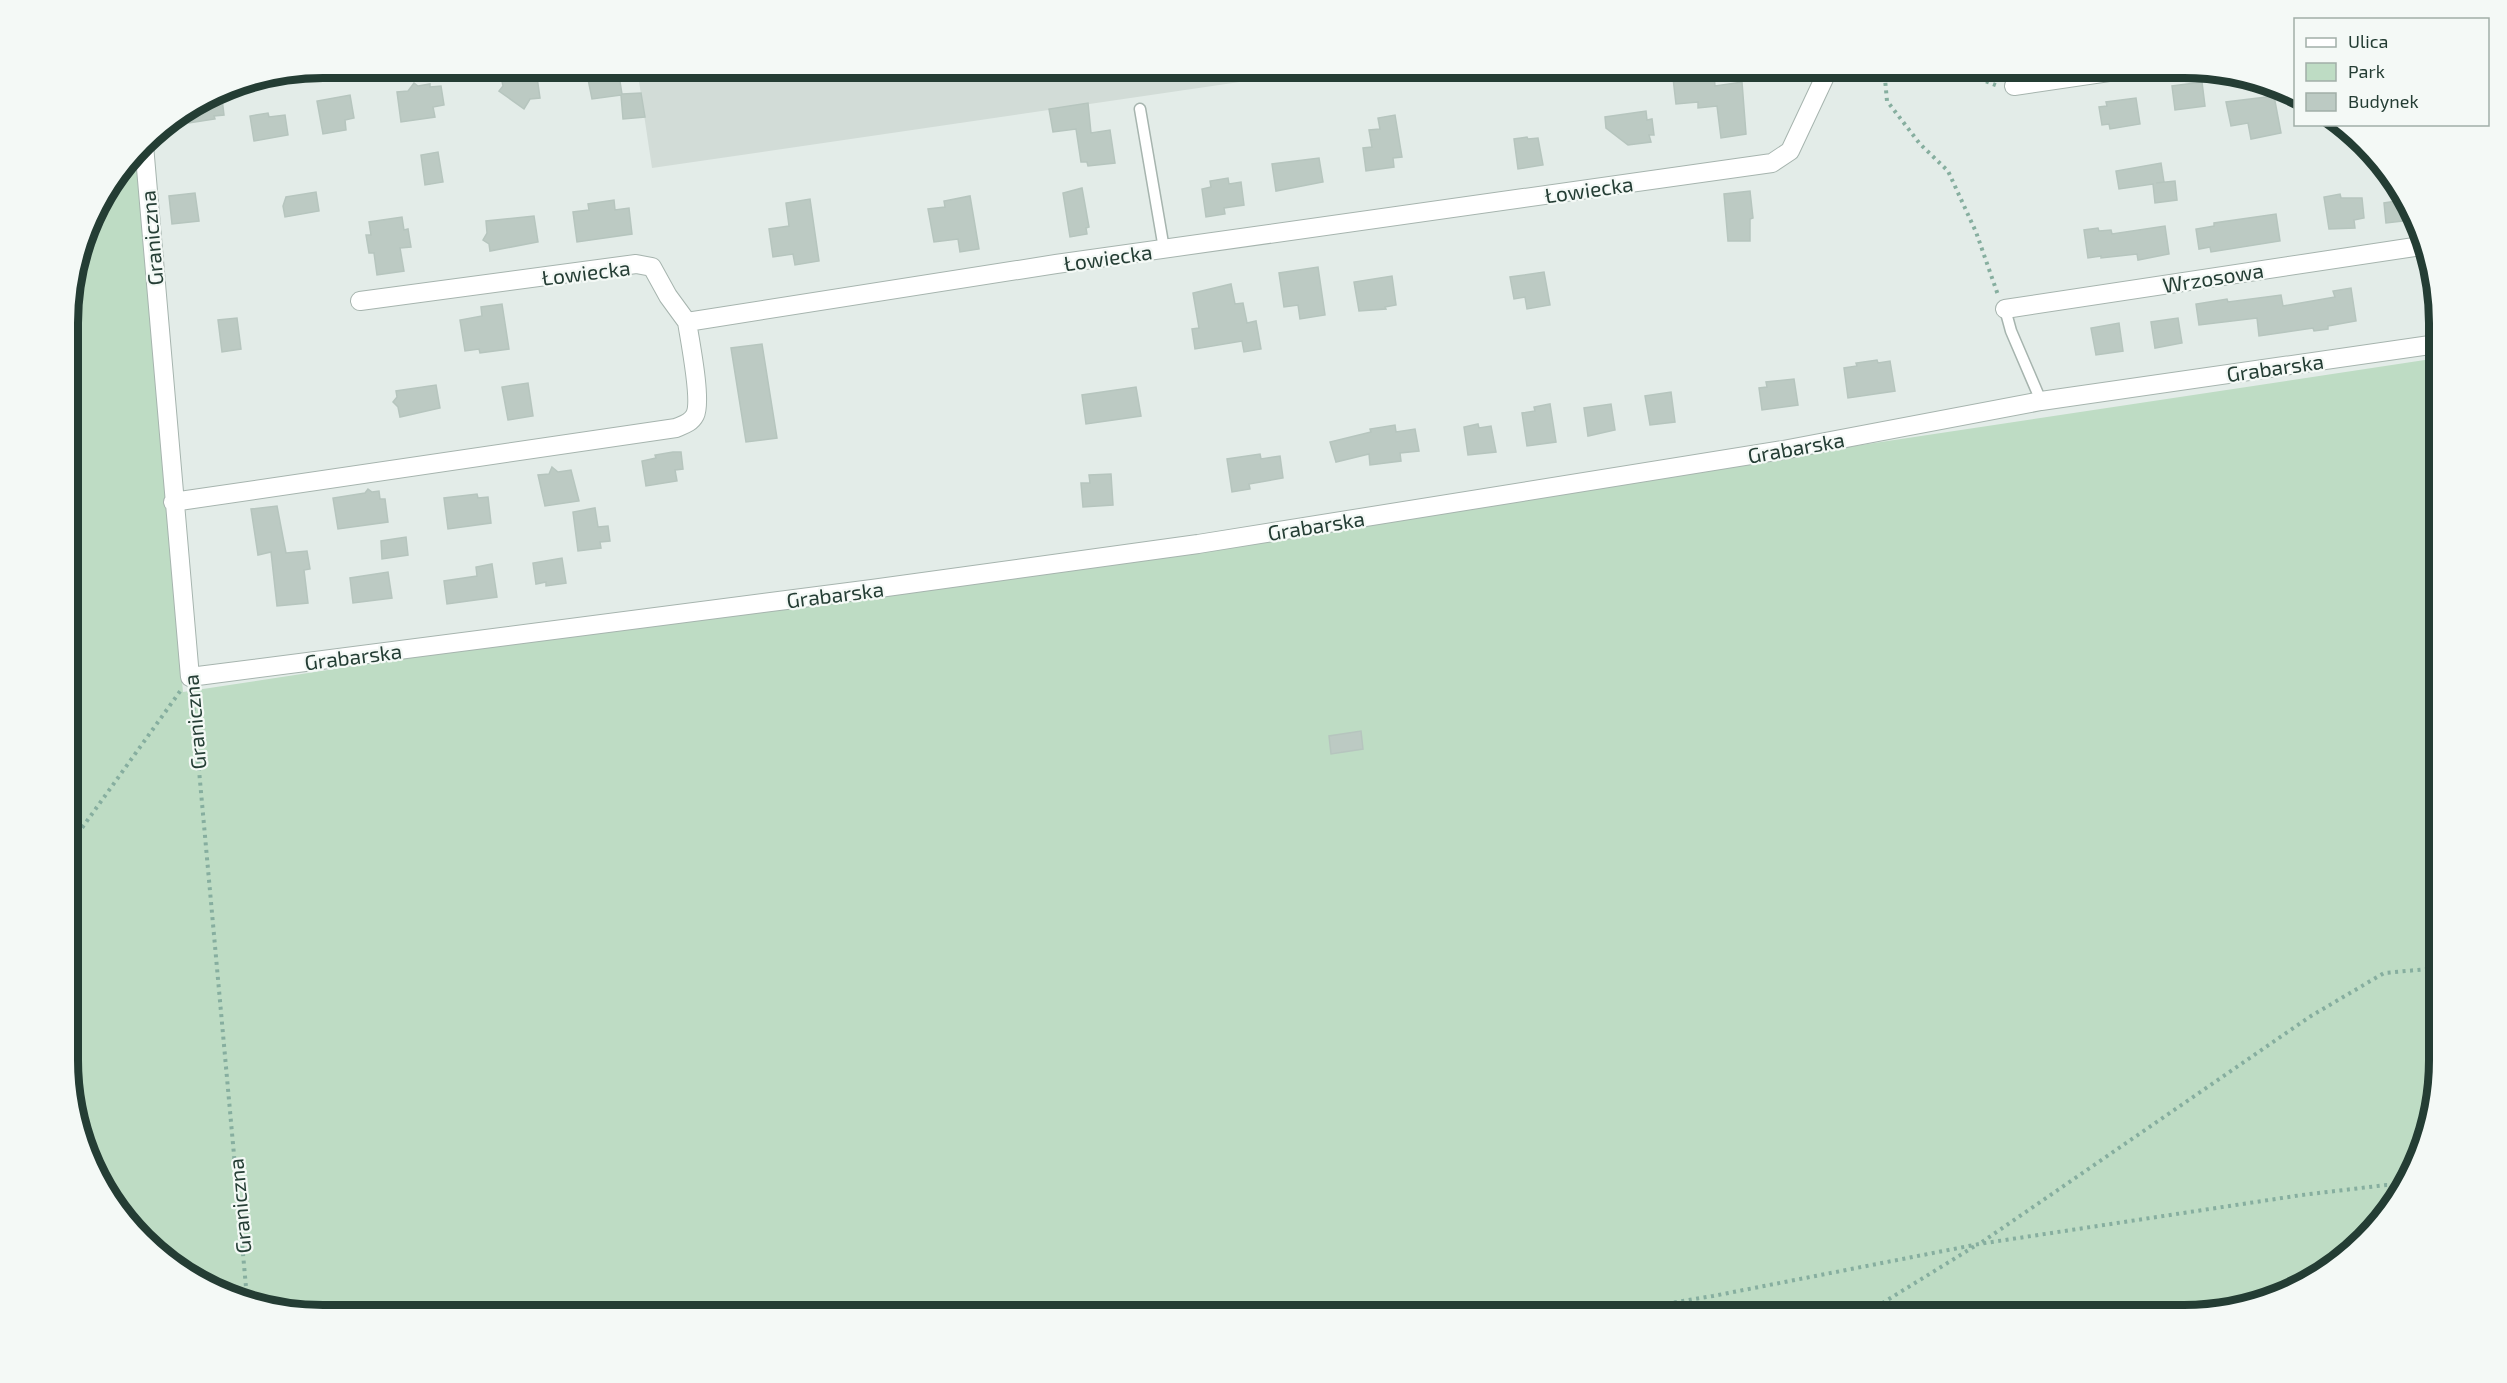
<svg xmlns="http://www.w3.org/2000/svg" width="2507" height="1383" viewBox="0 0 2507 1383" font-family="'Exo 2',sans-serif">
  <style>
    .built { fill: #d2dcd7 }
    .green { fill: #bedcc4 }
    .building { fill: #bccac3; stroke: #b6c5be; stroke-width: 1.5 }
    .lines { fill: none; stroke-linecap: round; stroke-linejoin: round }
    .service-casing { stroke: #a6b4ae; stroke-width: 13 }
    .minor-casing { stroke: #a6b4ae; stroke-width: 20 }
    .path { stroke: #86ae9f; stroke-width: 4; stroke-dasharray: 3 4.5; stroke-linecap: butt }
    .service { stroke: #fff; stroke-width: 10 }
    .minor { stroke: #fff; stroke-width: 18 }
    .labels { text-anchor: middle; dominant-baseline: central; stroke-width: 4.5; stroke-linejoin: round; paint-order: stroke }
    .street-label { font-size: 21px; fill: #243d34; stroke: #f4f9f6 }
    .rim { fill: none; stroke: #243d34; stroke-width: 8 }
  </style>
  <rect width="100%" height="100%" fill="#e3ece8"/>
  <path class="built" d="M637,68H1336L652,168Z"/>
  <path class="green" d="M136,155L183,692L505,643L1219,542L2438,358L2439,1060L2413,1173L2376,1229L2325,1273L2266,1302L2200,1315H323L210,1289L120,1215L87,1157L70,1093L68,306L94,210Z"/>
  <path class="building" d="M618,69L622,94L641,93L645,117L623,119L621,95L592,99L587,74Z
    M536,70L540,98L530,99L524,109L499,91L503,86L501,76Z
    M1702,74V77L1714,75L1715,86L1742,82L1746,134L1721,138L1717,106L1698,108V102L1676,104L1673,78Z
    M2202,82L2205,106L2175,110L2172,86Z
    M414,83L418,86L430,84V87L441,86L444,105L433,107L435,117L401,122L397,92L408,91Z
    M221,90L224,115L214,116L215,119L189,123L187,111Z
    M350,95L354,118L345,120L346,130L323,134L317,101Z
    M2274,96L2281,133L2251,139L2248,123L2231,126L2226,102Z
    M2136,98L2140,124L2110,129L2109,124L2102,125L2099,107L2107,106L2106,102Z
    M1088,103L1091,133L1110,130L1115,163L1088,166L1087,162H1081L1076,129L1053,132L1049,109Z
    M1646,111L1647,120L1652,119L1654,135H1649L1651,142L1628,145L1606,128L1605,117Z
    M268,113L269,117L285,115L288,135L254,141L250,116Z
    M1395,115L1402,157L1393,158L1394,167L1366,171L1363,148L1372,147L1369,130L1380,129L1378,118Z
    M1527,137L1528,139L1538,138L1543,165L1518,169L1514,139Z
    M438,152L443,182L425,185L421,155Z
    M1319,158L1323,182L1276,191L1272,164Z
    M2161,163L2164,182L2156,183L2175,181L2177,200L2155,203L2153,184L2119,189L2116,171Z
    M1228,178L1229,184L1241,182L1244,205L1224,208L1225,214L1206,217L1202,189L1211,187L1210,181Z
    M1082,188L1089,227L1086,228L1087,234L1070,237L1063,193Z
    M1750,191L1753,218L1750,219V241H1728L1724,194Z
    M316,192L319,211L285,217L283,206L286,197Z
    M195,193L199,221L172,224L169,196Z
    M2340,194L2341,198H2362L2364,218L2354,220L2355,228L2329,229L2324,197Z
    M970,196L979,249L960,252L958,239L934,242L928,209L945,207L944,201Z
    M810,199L819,261L795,265L793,254L773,257L769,229L789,226L786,203Z
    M614,200L615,210L629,208L632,234L577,242L573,212L589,210L588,204Z
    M2403,200L2411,220L2386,223L2384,203Z
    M2276,214L2280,241L2211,252L2210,247L2199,249L2196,229L2214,226V223Z
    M534,216L538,242L490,251L489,244L483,240L487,233L486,221Z
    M402,217L404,230L408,229L411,247L400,248L404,271L377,275L374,253H369L366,235H371L369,222Z
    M2165,226L2169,254L2138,260L2137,254L2101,258V256L2088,258L2084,230L2098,228L2099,231L2111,230L2112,234Z
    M1318,267L1325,315L1300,319L1298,305L1284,307L1279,273Z
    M1544,272L1550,305L1527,309L1525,297L1514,299L1510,277Z
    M1392,276L1396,305L1385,307L1386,309L1359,311L1354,282Z
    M1231,284L1235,304L1243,303L1247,323L1256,321L1261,349L1244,352L1242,341L1195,349L1192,329L1199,328L1193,293Z
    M2351,288L2356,321L2328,326V329L2314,331L2313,328L2259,336L2257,318L2199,325L2196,304L2227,299L2228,302L2281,295L2283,306L2335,297L2333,291Z
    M502,304L509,349L480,353L479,349L465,351L460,320L482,316L481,307Z
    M237,318L241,349L222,352L218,320Z
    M2178,318L2182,343L2155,348L2151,322Z
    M2119,323L2123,351L2096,355L2091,328Z
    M762,344L777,438L746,442L731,348Z
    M1877,360L1878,363L1890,361L1895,391L1848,398L1844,368L1857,366L1856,363Z
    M1794,379L1798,405L1762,410L1759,388L1767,387L1766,382Z
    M528,383L533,416L508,420L502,387Z
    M436,385L440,408L400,417L398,407L393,402L397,397L396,391Z
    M1136,387L1141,416L1086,424L1082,395Z
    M1671,392L1675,422L1650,425L1645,396Z
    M1550,404L1556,442L1527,446L1522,413L1535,411L1534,407Z
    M1611,404L1615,430L1588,436L1584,408Z
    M1478,424L1479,428L1491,426L1496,452L1468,455L1464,427Z
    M1395,425L1396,432L1415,429L1419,451L1400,453L1401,461L1370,465L1369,454L1336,462L1330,442L1371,432L1370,429Z
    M673,452H681L683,469L675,470L677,481L646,486L642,461L656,458L655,455Z
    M1260,454L1261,459L1280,456L1283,478L1249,484L1250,489L1232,492L1227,459Z
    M552,467L558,472L571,470L579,501L545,506L538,475L549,474Z
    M1111,474L1113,505L1083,507L1081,483H1090L1089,475Z
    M368,489L372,492L379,491L380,499H385L388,522L338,529L333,498L365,493Z
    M477,494L478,498L488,497L491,523L448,529L444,498Z
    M277,506L286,553L307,551L310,569L304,570L308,603L277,606L271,552L258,555L251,509Z
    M595,508L598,527L608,526L610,541L600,542L601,548L578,551L573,512Z
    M406,537L408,555L382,559L381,541Z
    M562,558L566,583L546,586V582L536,584L533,563Z
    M492,564L497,597L447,604L444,581L477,576L476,567Z
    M388,572L392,598L353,603L350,578Z
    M1361,731L1363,749L1331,754L1329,736Z"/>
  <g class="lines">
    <defs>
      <path id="service" d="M1140,109L1164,249
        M2005,309L2011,331L2041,401"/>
      <path id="minor" d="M2014,86L2136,68
        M144,145L190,677L872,589L1198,544L1783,450L2041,401L2437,344
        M360,301L636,264L652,267L668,296L687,322L1056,264L1772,163L1790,151L1829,68
        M2005,309L2421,246
        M173,502L676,428C683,425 691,423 695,415C702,401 690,341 687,322"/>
    </defs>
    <use href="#service" class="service-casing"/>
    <use href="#minor" class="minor-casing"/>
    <path class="path" d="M1884,68L1887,101L1920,144L1948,171L1976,232L1998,295
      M1951,68L1998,86
      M192,693L247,1298
      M69,846L181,690
      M1982,1242L2311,1016L2384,973L2439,968
      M1600,1315L1713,1296L1979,1244L2302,1195L2386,1185H2405
      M1863,1315L1975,1246"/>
    <use href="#service" class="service"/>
    <use href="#minor" class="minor"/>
  </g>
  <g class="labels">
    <g class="street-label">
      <text transform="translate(1589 189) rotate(-8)">Łowiecka</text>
      <text transform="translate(151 238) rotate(-95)">Graniczna</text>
      <text transform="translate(1108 257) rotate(-8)">Łowiecka</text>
      <text transform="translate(586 272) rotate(-7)">Łowiecka</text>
      <text transform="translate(2213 277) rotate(-9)">Wrzosowa</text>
      <text transform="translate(2275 367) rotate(-8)">Grabarska</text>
      <text transform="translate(1796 447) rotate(-10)">Grabarska</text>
      <text transform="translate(1316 525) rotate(-9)">Grabarska</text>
      <text transform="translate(835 594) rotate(-7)">Grabarska</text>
      <text transform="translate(353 656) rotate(-7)">Grabarska</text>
      <text transform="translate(194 722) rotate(-95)">Graniczna</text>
      <text transform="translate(239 1206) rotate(-95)">Graniczna</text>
    </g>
  </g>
  <path d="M0 0H2507V1383H0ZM323 78H2184A245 245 0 0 1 2429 323V1060A245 245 0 0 1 2184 1305H323A245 245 0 0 1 78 1060V323A245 245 0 0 1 323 78Z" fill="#f4f9f6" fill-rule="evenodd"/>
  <path class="rim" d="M323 78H2184A245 245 0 0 1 2429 323V1060A245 245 0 0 1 2184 1305H323A245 245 0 0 1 78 1060V323A245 245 0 0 1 323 78Z"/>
  <rect x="2294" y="18" width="195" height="108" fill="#f4f9f6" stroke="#a1aea8" stroke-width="1.5"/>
  <rect x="2306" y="38" width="30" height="9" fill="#ffffff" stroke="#a1aea8" stroke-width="1.5"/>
  <text x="2348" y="48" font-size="18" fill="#243d34">Ulica</text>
  <rect x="2306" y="63" width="30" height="18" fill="#bedcc4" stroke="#a1aea8" stroke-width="1.5"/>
  <text x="2348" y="78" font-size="18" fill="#243d34">Park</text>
  <rect x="2306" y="93" width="30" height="18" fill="#bccac3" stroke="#a1aea8" stroke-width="1.5"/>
  <text x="2348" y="108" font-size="18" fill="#243d34">Budynek</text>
</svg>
